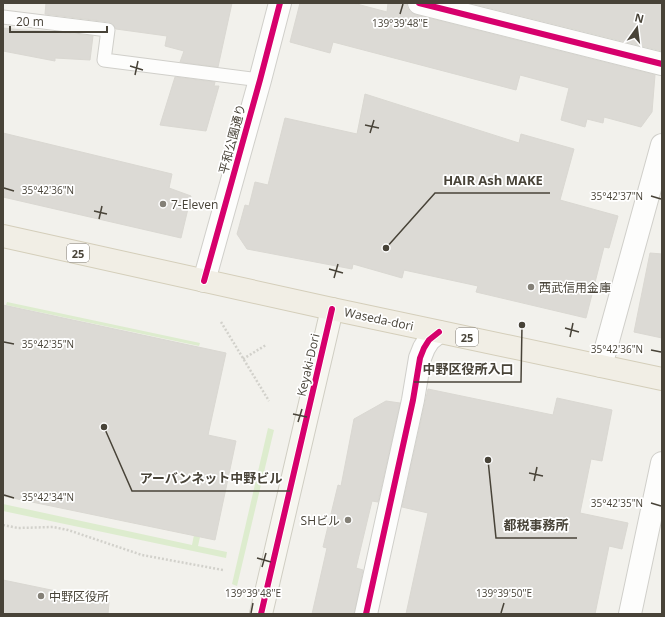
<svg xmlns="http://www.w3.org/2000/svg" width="665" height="617" viewBox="0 0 665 617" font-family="'Open Sans','Noto Sans JP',sans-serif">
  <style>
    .green { fill: #ddecce }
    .building { fill: #dcdad5; stroke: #dad8d2 }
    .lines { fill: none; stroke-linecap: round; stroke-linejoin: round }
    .lane-casing { stroke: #d0cfca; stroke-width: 15 }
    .street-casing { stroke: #d0cfca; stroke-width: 24 }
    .secondary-casing { stroke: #d0cec3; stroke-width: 24 }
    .primary-casing { stroke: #d4ceba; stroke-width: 24 }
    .path { stroke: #d2d1cb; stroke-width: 2.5; stroke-dasharray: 2 2; stroke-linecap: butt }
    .lane { stroke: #fdfdfc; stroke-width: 13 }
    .street { stroke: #fdfdfc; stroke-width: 22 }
    .secondary { stroke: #f7f6f0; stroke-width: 22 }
    .primary { stroke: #f1eee5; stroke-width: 22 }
    .cycleway-casing { stroke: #fff; stroke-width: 8 }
    .cycleway { stroke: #d6006c; stroke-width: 6 }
    .ticks { fill: none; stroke: #484338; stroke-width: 1.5 }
    .poi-dot { fill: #848077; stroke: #fff; stroke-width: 1.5 }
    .labels { text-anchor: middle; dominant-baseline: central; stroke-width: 3.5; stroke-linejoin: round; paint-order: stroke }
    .shield { fill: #fff; stroke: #7f7b74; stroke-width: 1 }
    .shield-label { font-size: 11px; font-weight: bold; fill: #484338 }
    .street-label { font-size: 12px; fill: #484338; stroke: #fff }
    .poi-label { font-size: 12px; fill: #484338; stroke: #fff; text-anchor: start }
    .ticks-label { font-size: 10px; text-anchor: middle; fill: #484338; stroke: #fff; stroke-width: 3.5; stroke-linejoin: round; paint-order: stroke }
    .leader { fill: none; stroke: #484338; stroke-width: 1.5 }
    .callout-dot { fill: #484338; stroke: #fff; stroke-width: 1.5 }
    .callout-label { font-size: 13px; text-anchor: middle; font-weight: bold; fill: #484338; stroke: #fff; stroke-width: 3.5; stroke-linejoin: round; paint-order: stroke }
  </style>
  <rect width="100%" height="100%" fill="#f2f1ec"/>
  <path class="green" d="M7,302L200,343L199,346L6,305Z
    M268,428L274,430L237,586L232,584Z
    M3,504L192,545L194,535L200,537L198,546L227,552L226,558L3,511Z"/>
  <path class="building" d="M46,3H232L218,67L180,62L184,51L165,46L167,36L116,29L113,24L109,22L45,14Z
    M300,3H353L387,12L388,3H407V7L410,12L416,15L655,75L652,112L641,127L604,117L603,123L587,119L585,127L561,120L569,88L520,75L516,90L333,42L330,53L290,42Z
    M470,3H662V51Z
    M3,28L22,30L47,31L93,36L90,60L55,58V61L3,51Z
    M175,77L215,82L214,86H219L206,131L160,125Z
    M365,94L519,143L521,134L574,149L560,200L618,216L609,248L604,247L586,318L476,292L478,286L404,270L402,278L353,264L352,269L247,249L237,234L245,205L249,206L255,182L268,185L285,118L357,134Z
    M3,133L172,174L169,188L191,196L181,238L3,197Z
    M650,253L662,254V338L634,332Z
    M3,305L226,353L208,435L236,441L215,540L3,496Z
    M428,389L553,415L557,398L612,410L602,461L591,459L580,513L628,523L622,549L609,546L595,614H406L428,513L402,507Z
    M386,401L400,403L378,502L372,501L356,568L363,570L354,614H312L327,548L323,547L338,485L341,486L354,419Z
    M3,580L109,602L108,614H3Z"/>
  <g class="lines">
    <defs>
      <path id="lane" d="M3,17L108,30L104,60L260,80"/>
      <path id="street" d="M419,3L662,64
        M204,281L260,80L280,3
        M601,366L662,145
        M366,614L413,400L420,358L424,348L429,340L439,332
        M630,614L662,463"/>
      <path id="secondary" d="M261,614L332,309"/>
      <path id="primary" d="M3,236L332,309L662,379"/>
    </defs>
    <use href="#lane" class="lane-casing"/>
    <use href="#street" class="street-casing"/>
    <use href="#secondary" class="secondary-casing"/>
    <use href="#primary" class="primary-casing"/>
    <path class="path" d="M221,322L269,401
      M243,359L266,345
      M3,525L18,528L53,527L68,530L142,555L223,570"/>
    <use href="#lane" class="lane"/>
    <use href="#street" class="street"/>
    <use href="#secondary" class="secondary"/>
    <use href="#primary" class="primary"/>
    <defs>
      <path id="cycleway" d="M419,3L662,64
        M204,281L260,80L280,3
        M261,614L332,309
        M366,614L413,400L420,358L424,348L429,340L439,332"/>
    </defs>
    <use href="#cycleway" class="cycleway-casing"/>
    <use href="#cycleway" class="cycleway"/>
  </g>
  <path class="ticks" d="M400,14L403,4M130,66L143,70M135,75L138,61M365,125L379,128M370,133L374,120M4,188L14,191M651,196L661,199M94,211L107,214M99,219L102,206M329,269L343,273M334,278L338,264M565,328L579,332M570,337L573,323M4,342L14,344M651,350L661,352M293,414L307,417M298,422L302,409M529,473L543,476M534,481L537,467M4,495L14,498M651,503L661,506M257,558L271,562M262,567L266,553M251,613L253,603M501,613L504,603"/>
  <g class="poi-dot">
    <circle cx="163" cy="204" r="4"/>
    <circle cx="531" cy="287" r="4"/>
    <circle cx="348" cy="520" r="4"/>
    <circle cx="41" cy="596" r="4"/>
  </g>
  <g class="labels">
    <g class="shield">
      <rect x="67" y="244" width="22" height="18" rx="3"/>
      <rect x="456" y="328" width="22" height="18" rx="3"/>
    </g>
    <g class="shield-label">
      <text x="78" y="253">25</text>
      <text x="467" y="337">25</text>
    </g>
    <g class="street-label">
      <text transform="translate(232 139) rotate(-75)">平和公園通り</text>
      <text transform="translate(379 319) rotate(12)">Waseda-dori</text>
      <text transform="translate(308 365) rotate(-77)">Keyaki-Dori</text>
    </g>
    <g class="poi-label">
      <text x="171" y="204">7-Eleven</text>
      <text x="539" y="287">西武信用金庫</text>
      <text x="340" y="520" text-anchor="end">SHビル</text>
      <text x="49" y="596">中野区役所</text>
    </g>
  </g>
  <g class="ticks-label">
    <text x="400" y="27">139°39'48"E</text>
    <text x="48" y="194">35°42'36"N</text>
    <text x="617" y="200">35°42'37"N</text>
    <text x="48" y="348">35°42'35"N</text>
    <text x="617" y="353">35°42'36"N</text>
    <text x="48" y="501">35°42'34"N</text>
    <text x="617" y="507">35°42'35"N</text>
    <text x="253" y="597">139°39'48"E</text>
    <text x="504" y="597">139°39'50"E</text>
  </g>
  <path class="leader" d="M386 248L435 193H550M522 325L521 382H414M104 427L132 491H290M488 460L496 538H577"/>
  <g class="callout-dot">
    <circle cx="386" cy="248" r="4"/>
    <circle cx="522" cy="325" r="4"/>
    <circle cx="104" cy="427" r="4"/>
    <circle cx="488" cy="460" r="4"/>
  </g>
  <g class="callout-label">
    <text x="493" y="185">HAIR Ash MAKE</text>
    <text x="468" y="374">中野区役所入口</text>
    <text x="211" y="483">アーバンネット中野ビル</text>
    <text x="536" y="530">都税事務所</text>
  </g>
  <rect width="665" height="617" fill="none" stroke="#484338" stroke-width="8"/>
  <g transform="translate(637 28) rotate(14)" stroke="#ffffff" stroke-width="3" paint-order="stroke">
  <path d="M0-3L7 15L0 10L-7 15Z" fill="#484338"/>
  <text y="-6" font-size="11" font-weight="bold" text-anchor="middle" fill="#484338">N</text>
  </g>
  <path d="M10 26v6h97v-6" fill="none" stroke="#484338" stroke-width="2"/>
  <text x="16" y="26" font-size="12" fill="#484338" stroke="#ffffff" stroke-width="3" paint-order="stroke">20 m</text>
</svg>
